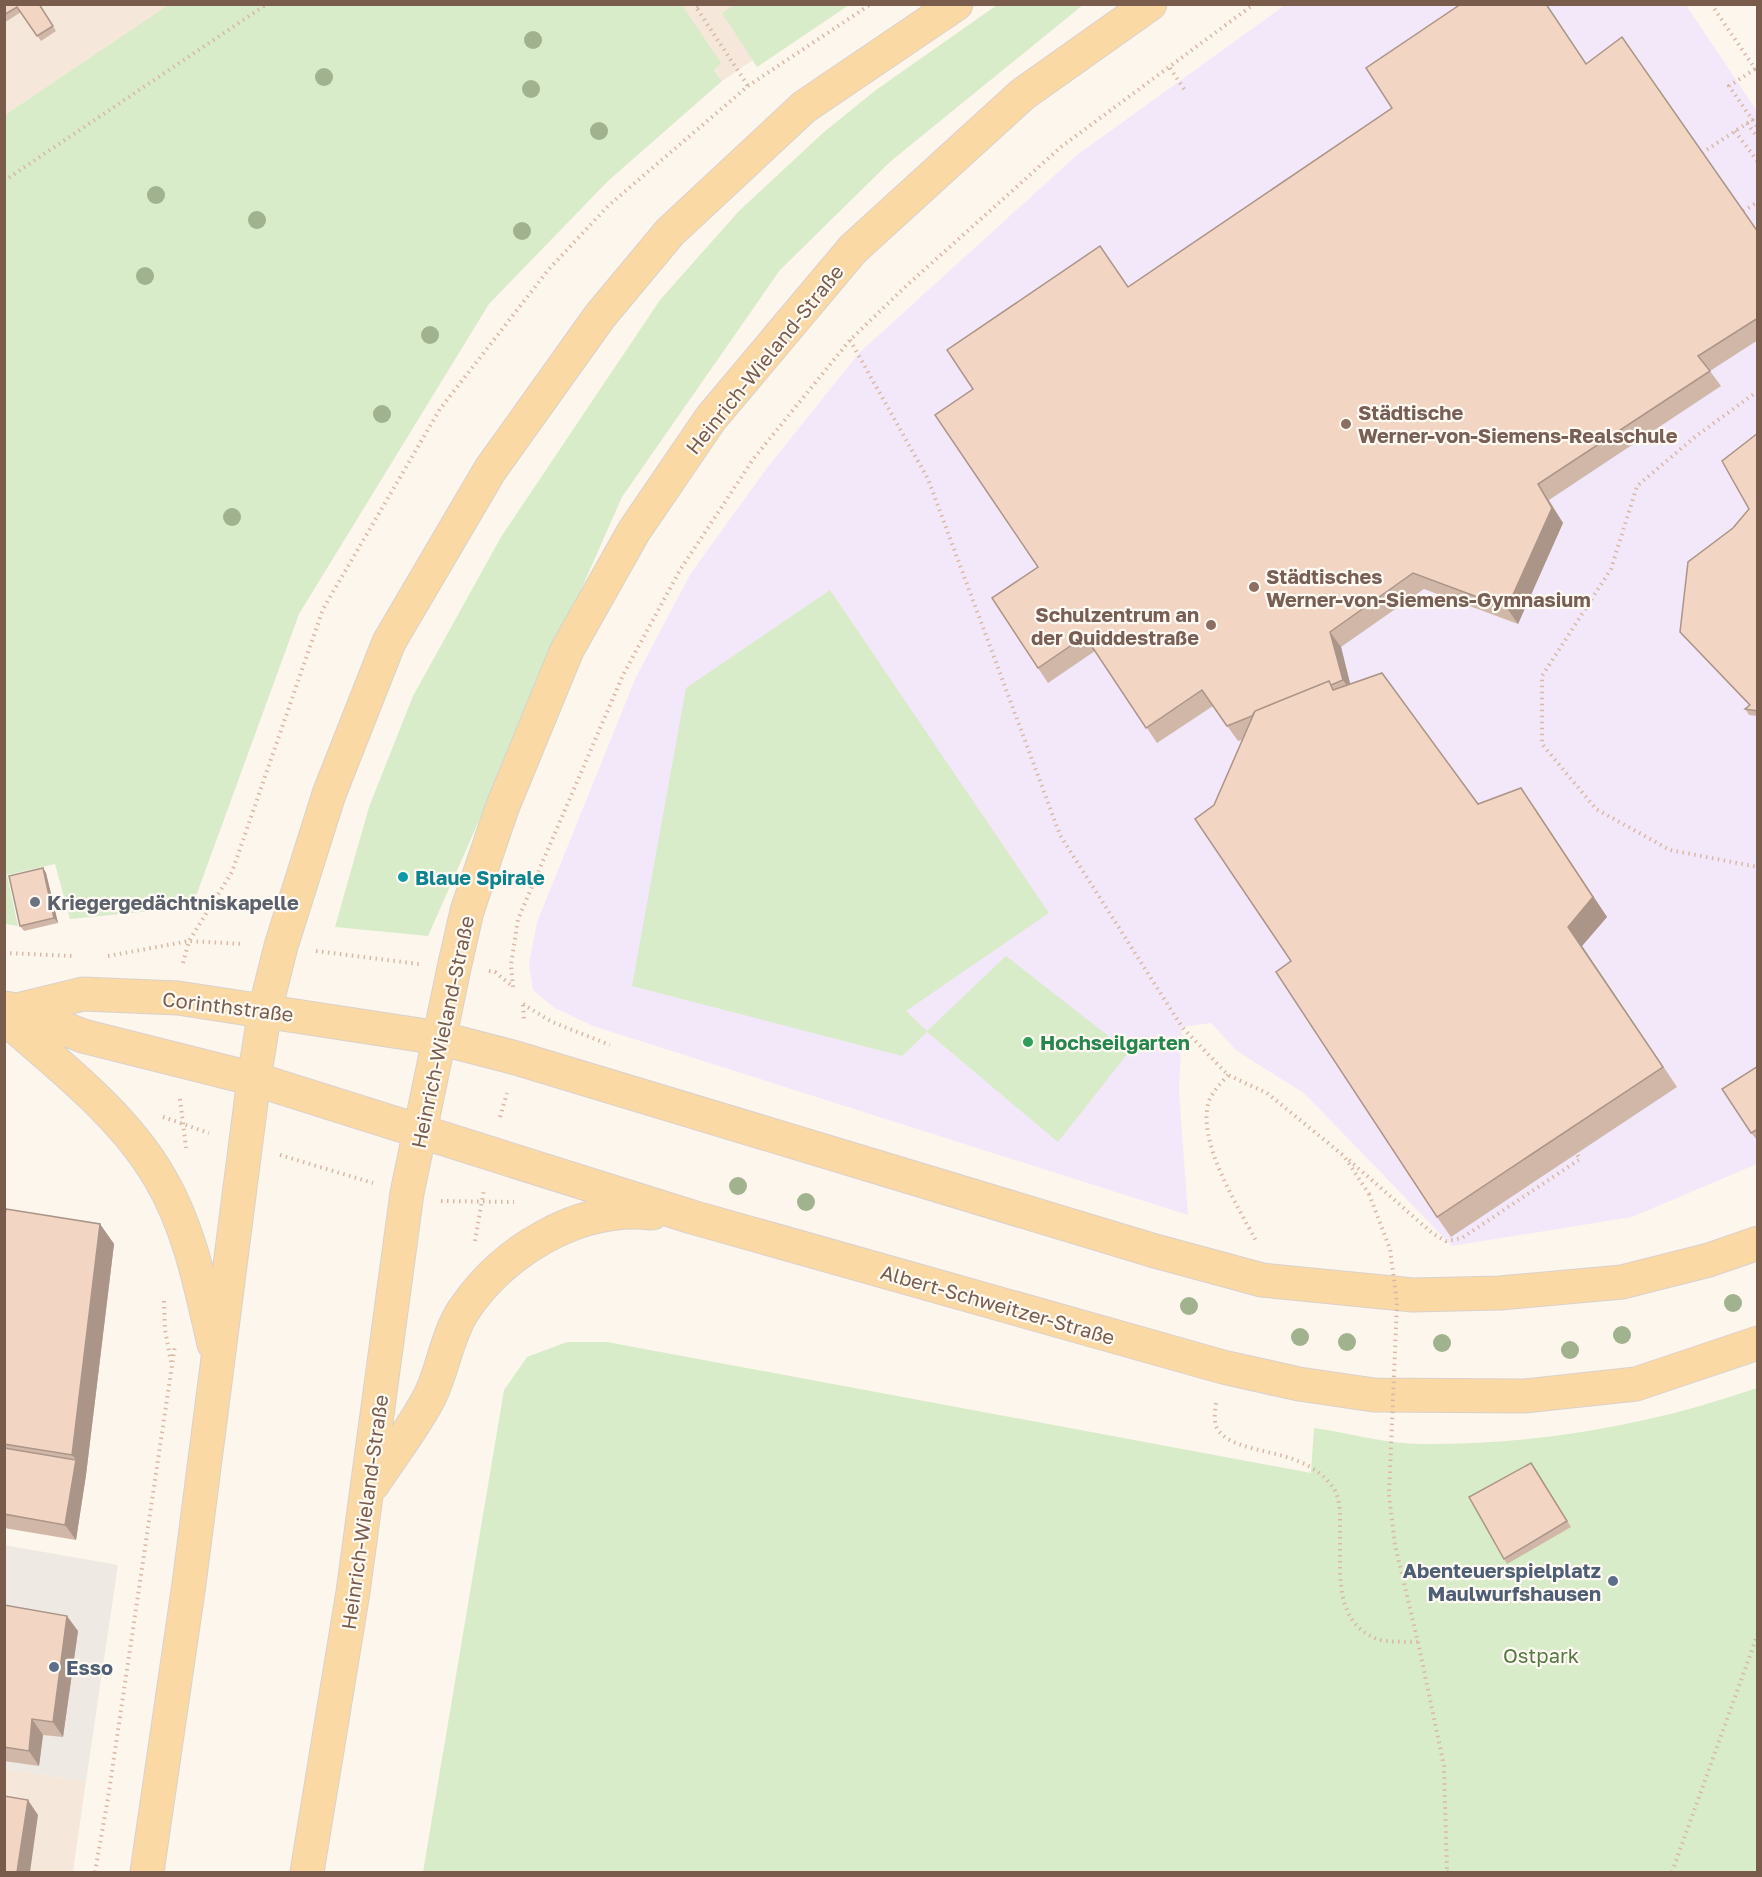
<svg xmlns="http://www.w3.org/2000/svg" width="1762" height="1877" viewBox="0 0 1762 1877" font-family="'Golos Text',sans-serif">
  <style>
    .residential { fill: #f5e8da }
    .industrial { fill: #efe9e4 }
    .education { fill: #f3e8fa }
    .green { fill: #d8ecc9 }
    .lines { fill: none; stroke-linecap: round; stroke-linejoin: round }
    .major-casing { stroke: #dad1cd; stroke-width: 35 }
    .path { stroke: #d9b8a5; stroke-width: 4; stroke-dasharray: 1.5 4.5; stroke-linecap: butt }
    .major { stroke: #fbd9a5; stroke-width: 33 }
    .path-bridge { stroke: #d9b8a5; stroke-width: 4; stroke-dasharray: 1.5 4.5; stroke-linecap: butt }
    .tree { fill: #a0b28e }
    .wall { fill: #d1b7a8 }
    .shaded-wall { fill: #aa9588 }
    .building { fill: #f3d5c3; stroke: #aa9588; stroke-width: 1.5 }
    .education-dot { fill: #8d6e63; stroke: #fffaf3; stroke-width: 2 }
    .culture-dot { fill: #0f9aa8; stroke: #fffaf3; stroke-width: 2 }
    .worship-dot { fill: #6b7280; stroke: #fffaf3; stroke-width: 2 }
    .leisure-dot { fill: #2e9e5b; stroke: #fffaf3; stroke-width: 2 }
    .service-dot { fill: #5c6f8a; stroke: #fffaf3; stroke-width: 2 }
    .labels { text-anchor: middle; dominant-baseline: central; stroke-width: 4.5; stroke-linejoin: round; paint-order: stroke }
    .street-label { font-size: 20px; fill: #7a5c4d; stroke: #fffaf3 }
    .education-label { font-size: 20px; font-weight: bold; fill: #785e54; stroke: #fffaf3; text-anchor: start }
    .culture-label { font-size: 20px; font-weight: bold; fill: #0d838f; stroke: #fffaf3; text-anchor: start }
    .worship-label { font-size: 20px; font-weight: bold; fill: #5b616d; stroke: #fffaf3; text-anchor: start }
    .leisure-label { font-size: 20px; font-weight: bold; fill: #27864d; stroke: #fffaf3; text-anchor: start }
    .service-label { font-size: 20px; font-weight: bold; fill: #4e5e75; stroke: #fffaf3; text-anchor: end }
    .park-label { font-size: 20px; fill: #537a41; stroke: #fffaf3 }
  </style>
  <rect width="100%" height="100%" fill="#fdf6ec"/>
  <path class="residential" d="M5,5H170L5,115Z
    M671,5H834L722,81Z
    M4,1769L86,1781L73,1872H5Z"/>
  <path class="industrial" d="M4,1545L118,1565L86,1781L5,1769Z"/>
  <path class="education" d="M1285,5H1686L1757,111V1164L1632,1217L1452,1246L1305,1094L1237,1051L1211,1023L1182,1027L1179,1091L1188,1215L593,1026L555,1008L533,990L529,964L537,922L636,677L691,573L767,468L859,353L1077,155Z"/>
  <path class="green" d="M170,4L682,5L721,63L714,70L722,81L608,181L489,304L299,614L192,907L70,919L55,864L7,875L18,926L5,924V115Z
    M766,4H849V5L757,67L722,13L734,5Z
    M997,5H1083L891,161L780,270L622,497L428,936L335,927L369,807L413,696L501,537L660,300L739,211L824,132L876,90Z
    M830,590L1049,913L906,1011L927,1031L1006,956L1129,1052L1058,1142L927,1032L902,1056L632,986L686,688Z
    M567,1342H607L1311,1473L1314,1428C1349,1433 1387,1444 1422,1444C1537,1445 1650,1425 1757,1388V1872H423L504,1390L527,1357Z"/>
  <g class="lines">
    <defs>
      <path id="major" d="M4,1008L17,1010L83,1036L254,1079L692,1217L1223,1367L1299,1384L1374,1395L1524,1396L1636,1384L1758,1343
        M17,1010L83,994L178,998L439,1038L516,1058L1155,1251L1262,1280L1413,1295L1500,1293L1622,1282L1709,1260L1758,1243
        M4,1017C59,1066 123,1114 160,1178C190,1229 201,1288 214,1344
        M373,1484C392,1455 414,1427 430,1396C443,1369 447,1336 463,1311C503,1251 578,1205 652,1213
        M147,1872L189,1584L254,1079L265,1010L281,946L329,794L389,642L490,470L600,316L670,232L804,107L956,4
        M307,1872L353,1592L407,1193L454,968L467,911L502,808L567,650L634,531L711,418L853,249L1023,94L1150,4"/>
    </defs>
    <use href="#major" class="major-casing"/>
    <path class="path" d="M694,4L748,86
      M1711,4L1758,73
      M697,8L702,4
      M1170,68L1186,92
      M1755,69L1729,86L1758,128
      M1747,123L1758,138
      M1735,131L1758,162
      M4,181L267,4
      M1743,211L1758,202
      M850,340L928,479L1060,835L1182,1027L1228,1075L1267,1093L1344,1156L1369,1194
      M1758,391L1696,436L1637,486L1611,569L1542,676V744L1596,809L1670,850L1758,867
      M316,951L419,964
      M4,953L73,956
      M108,956L189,941L243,944
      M183,963L189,941L232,872L323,609L440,409L549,269L608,206L748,86L871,4
      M489,971L495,972L512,986
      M513,987L511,965L518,919L623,675L680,570L754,458L850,340L904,288L1061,147L1254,4
      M523,1004L552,1022L610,1045
      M523,1005L524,1021
      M1228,1075C1222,1082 1212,1092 1209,1101C1196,1141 1238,1206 1256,1241
      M180,1099L186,1148
      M163,1117L209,1133
      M500,1117L507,1093
      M280,1155L373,1183
      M1349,1160L1432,1233L1446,1241L1462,1238L1580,1159L1577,1154
      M441,1201L514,1202
      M475,1241L484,1189
      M164,1301L165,1330L171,1362
      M1216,1403C1215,1412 1213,1423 1218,1430C1238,1458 1304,1444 1334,1489C1341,1500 1340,1517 1340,1530C1341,1567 1332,1622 1377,1639C1389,1643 1406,1641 1418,1642
      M1389,1495L1395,1545L1418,1642L1444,1766L1447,1872
      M95,1872L108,1798L175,1345
      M1447,1872H1453
      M1672,1872L1758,1633"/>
    <use href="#major" class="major"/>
    <path class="path-bridge" d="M1702,153L1758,116
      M1369,1194L1390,1249L1397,1303L1389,1495"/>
  </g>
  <g class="tree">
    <circle cx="533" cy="40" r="9"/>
    <circle cx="324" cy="77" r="9"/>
    <circle cx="531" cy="89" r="9"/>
    <circle cx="599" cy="131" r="9"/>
    <circle cx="156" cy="195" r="9"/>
    <circle cx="257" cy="220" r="9"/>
    <circle cx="522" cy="231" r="9"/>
    <circle cx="145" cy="276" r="9"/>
    <circle cx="430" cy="335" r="9"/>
    <circle cx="382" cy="414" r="9"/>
    <circle cx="232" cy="517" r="9"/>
    <circle cx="738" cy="1186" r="9"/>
    <circle cx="806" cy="1202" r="9"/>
    <circle cx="1733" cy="1303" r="9"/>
    <circle cx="1189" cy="1306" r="9"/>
    <circle cx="1622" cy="1335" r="9"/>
    <circle cx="1300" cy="1337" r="9"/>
    <circle cx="1347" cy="1342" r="9"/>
    <circle cx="1442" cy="1343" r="9"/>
    <circle cx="1570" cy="1350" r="9"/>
  </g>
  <path class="wall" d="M4,4H39L56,31L41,41L21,12L4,23Z
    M1587,64L1758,232V340L1710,371L1721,386L1549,500L1563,523L1518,624L1424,589L1341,647L1350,684L1478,804L1535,808L1607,917L1582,946L1677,1087L1451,1237L1437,1217L1291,961L1214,805L1242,740L1238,741L1213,706L1157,743L1095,651L1048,683L1038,668V567L1128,287Z
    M1758,433V716L1749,715L1745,709L1749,705L1684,637L1680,632L1733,528L1749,509Z
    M43,868L46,873L58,923L24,931L20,926Z
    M1758,1066V1141L1751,1133Z
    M4,1220L100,1224L114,1244L86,1475L76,1540L4,1528Z
    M1535,1468L1571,1527L1507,1564L1504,1559Z
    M4,1605L78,1631L63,1737L43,1735L39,1766L4,1761Z"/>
  <path class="shaded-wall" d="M1538,484L1563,523L1518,624L1507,608Z
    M1330,632L1341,647L1353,695L1343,680Z
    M1521,788L1607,917L1582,946L1677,1087L1568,927Z
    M43,868L46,873L58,923L54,918Z
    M100,1224L114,1244L86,1475L76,1540L65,1525L76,1460L72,1455Z
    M67,1616L78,1631L63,1737L53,1722Z
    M32,1719L43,1735L39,1766L29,1751Z
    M28,1800L38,1815L30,1872H17Z"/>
  <path class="building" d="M4,4H39L53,26L37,36L17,7L4,15Z
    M1461,4H1546L1586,64L1622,37L1758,232V318L1698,356L1710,371L1538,484L1552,508L1507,608L1413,573L1330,632L1343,680L1331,685L1329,681L1255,711L1252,716L1227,726L1202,690L1146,728L1085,636L1038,668L992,598L1038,567L935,415L973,389L947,350L1100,246L1128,287L1392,108L1366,68Z
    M1758,433V711L1745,709L1750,705L1680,632L1688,562L1733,528L1749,509L1722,461Z
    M1382,673L1478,804L1521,788L1593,897L1568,927L1663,1067L1437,1217L1276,972L1291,961L1195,819L1214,805L1255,711L1329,681L1333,690Z
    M43,868L54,918L20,926L9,876Z
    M1758,1066V1129L1751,1133L1722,1089Z
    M6,1209L100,1224L72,1455L4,1444V1220Z
    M4,1448L76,1460L65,1525L4,1514Z
    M1531,1463L1567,1521L1504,1559L1469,1497Z
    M4,1605L67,1616L53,1722L32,1719L29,1751L4,1747Z
    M4,1796L28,1800L17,1872H4Z"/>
  <g class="education-dot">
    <circle cx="1346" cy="424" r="6"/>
    <circle cx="1254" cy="587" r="6"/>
    <circle cx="1211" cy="625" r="6"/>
  </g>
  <circle class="culture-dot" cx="403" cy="877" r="6"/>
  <circle class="worship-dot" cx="35" cy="902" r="6"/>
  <circle class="leisure-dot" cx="1028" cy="1042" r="6"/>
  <g class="service-dot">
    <circle cx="1613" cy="1581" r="6"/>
    <circle cx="54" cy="1667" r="6"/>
  </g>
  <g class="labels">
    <g class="street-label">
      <text transform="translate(764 359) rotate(-51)">Heinrich-Wieland-Straße</text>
      <text transform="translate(228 1006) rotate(7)">Corinthstraße</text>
      <text transform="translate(442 1032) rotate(-78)">Heinrich-Wieland-Straße</text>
      <text transform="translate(998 1304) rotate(16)">Albert-Schweitzer-Straße</text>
      <text transform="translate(364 1512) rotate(-82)">Heinrich-Wieland-Straße</text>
    </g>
    <g class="education-label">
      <text x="1358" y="412">Städtische<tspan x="1358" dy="23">Werner-von-Siemens-Realschule</tspan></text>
      <text x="1266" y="576">Städtisches<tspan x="1266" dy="23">Werner-von-Siemens-Gymnasium</tspan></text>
      <text x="1199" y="614" text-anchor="end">Schulzentrum an<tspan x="1199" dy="23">der Quiddestraße</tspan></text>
    </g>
    <g class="culture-label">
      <text x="415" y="877">Blaue Spirale</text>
    </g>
    <g class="worship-label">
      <text x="47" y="902">Kriegergedächtniskapelle</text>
    </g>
    <g class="leisure-label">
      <text x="1040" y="1042">Hochseilgarten</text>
    </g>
    <g class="service-label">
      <text x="1601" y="1570">Abenteuerspielplatz<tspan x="1601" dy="23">Maulwurfshausen</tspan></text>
      <text x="66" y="1667" text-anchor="start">Esso</text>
    </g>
    <g class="park-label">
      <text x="1541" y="1655">Ostpark</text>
    </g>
  </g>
  <rect width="1762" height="1877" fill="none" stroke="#7a5c4d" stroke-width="12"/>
</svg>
